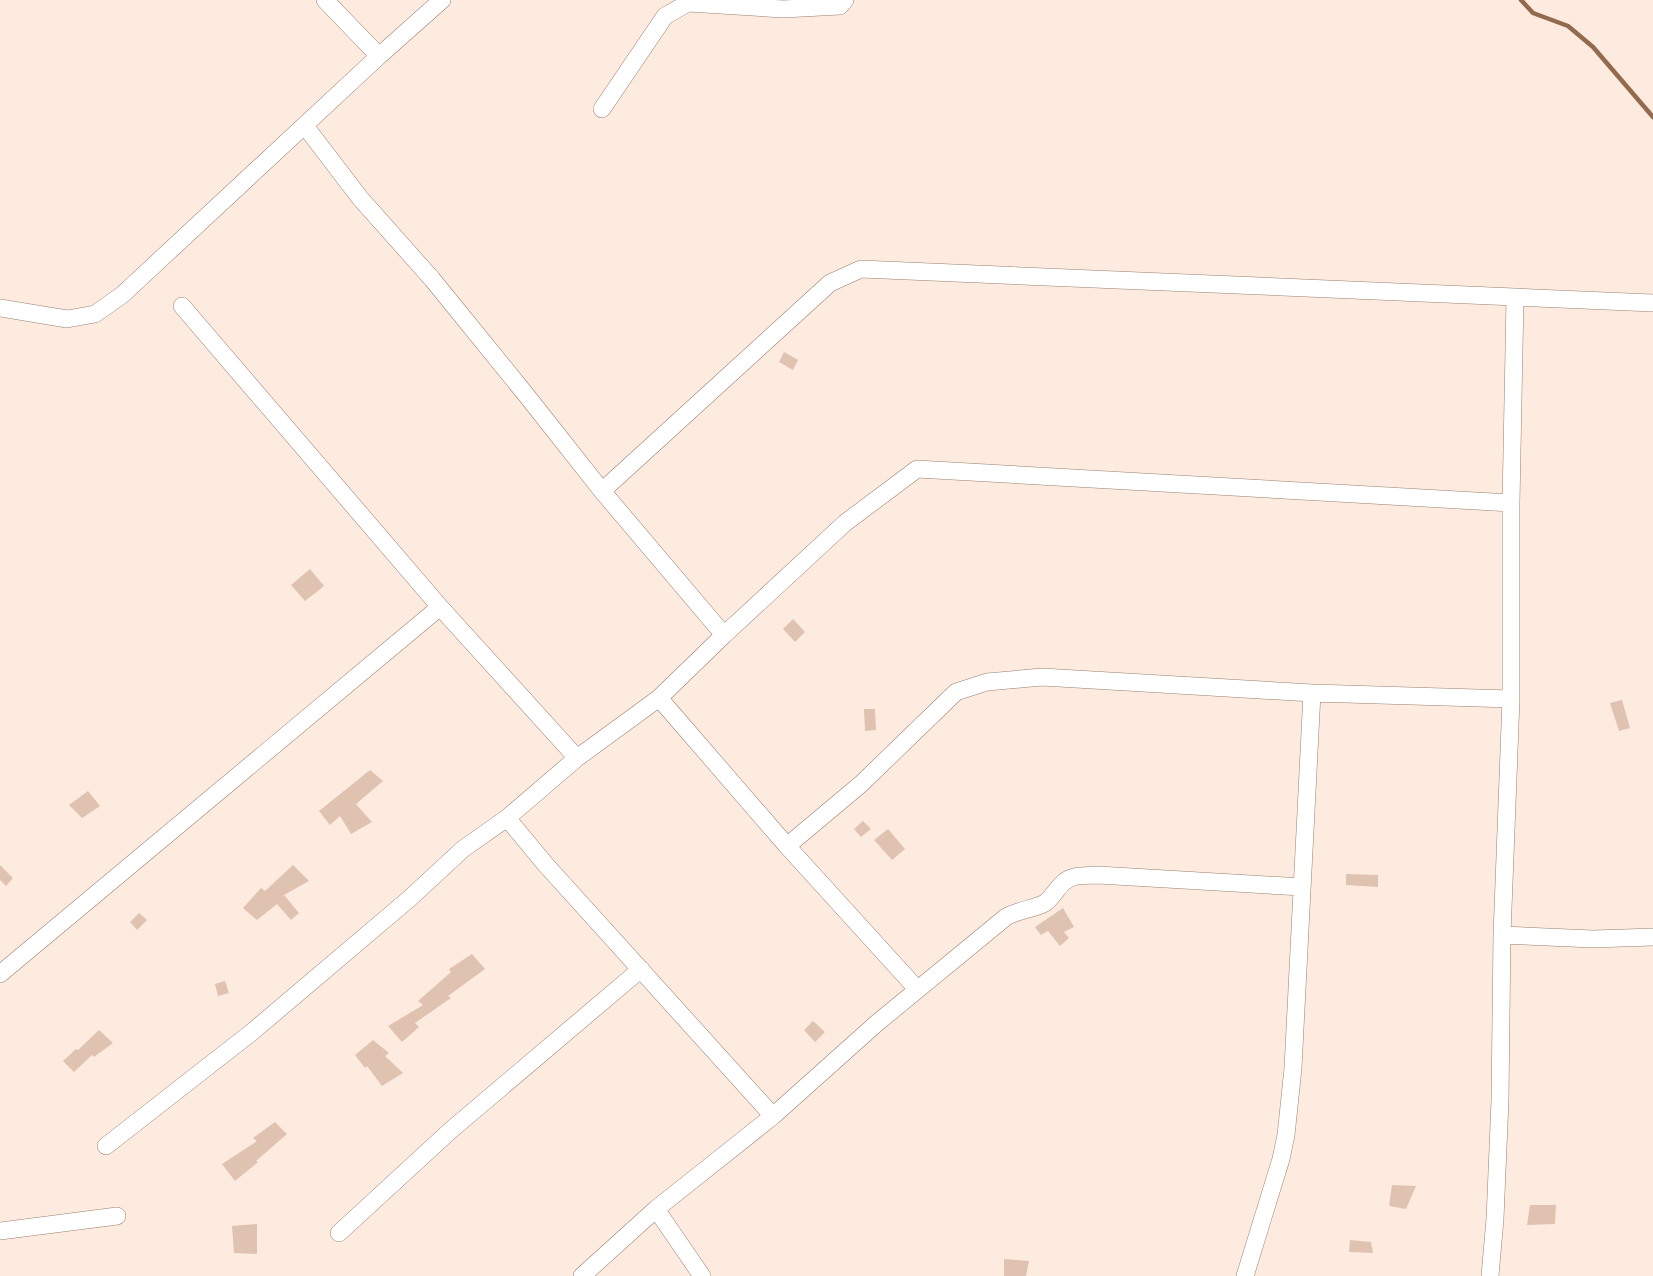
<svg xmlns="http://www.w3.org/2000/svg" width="1653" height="1276" viewBox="0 0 1653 1276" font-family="'Public Sans',sans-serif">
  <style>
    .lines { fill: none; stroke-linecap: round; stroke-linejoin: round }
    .stream { stroke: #946a4e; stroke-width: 4.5 }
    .building { fill: #e0c2b0 }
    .minor-casing { stroke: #9a7f6e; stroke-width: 18 }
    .minor { stroke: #fff; stroke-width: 17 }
  </style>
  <rect width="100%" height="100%" fill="#fdebe0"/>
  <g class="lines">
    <path class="stream" d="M1521,0L1533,13L1568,26L1593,47L1653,117"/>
  </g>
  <path class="building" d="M784,352L798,360L793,370L779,362Z
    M310,569L324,586L305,601L291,585Z
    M793,619L805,632L795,642L783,629Z
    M1622,700L1630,728L1619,731L1610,703Z
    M864,709H875L876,730L865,731Z
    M370,770L383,781L356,804L372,822L351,834L340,816L330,825L319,811Z
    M88,791L100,806L82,818L69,805Z
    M863,821L871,829L861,837L854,829Z
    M888,829L905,849L892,860L874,840Z
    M0,865L13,878L6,886L0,880Z
    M293,865L309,881L284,895L299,913L291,920L277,904L257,920L243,908L261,888L265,891Z
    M1346,874L1378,875V887L1346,885Z
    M1063,908L1074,927L1064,932L1069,938L1060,946L1048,931L1041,935L1035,927Z
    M139,913L147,920L137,930L130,922Z
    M472,954L485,969L448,996L451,998L415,1023L419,1027L402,1042L388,1026L423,1005L418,1001L451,972L449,969Z
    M225,981L229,993L218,996L215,984Z
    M813,1021L825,1032L815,1042L804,1030Z
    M99,1030L113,1043L94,1057L92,1055L74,1072L63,1061L76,1049L78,1050Z
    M373,1040L389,1053L385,1056L403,1073L382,1086L367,1066L365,1068L355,1055Z
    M275,1122L287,1134L256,1161L258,1162L235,1181L222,1164L257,1141L253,1138Z
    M1392,1185L1416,1186L1406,1209L1389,1206Z
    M1530,1205H1556L1555,1224L1527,1225Z
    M257,1224V1254L234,1253L232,1226Z
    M1350,1240L1371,1242L1373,1253L1349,1252Z
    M1004,1259L1029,1261L1026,1276H1004Z"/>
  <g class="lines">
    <defs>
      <path id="minor" d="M325,0L379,56
        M602,109L665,16L688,3L783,9L840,6L845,0
        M305,126L360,198L432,279L527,396L602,491L724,635
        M1515,297L1653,303
        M182,306L440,607L577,758
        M0,308L67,319L95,314L122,295L379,56L442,0
        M602,491L830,283L861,269L1515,297L1511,503V699L1502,935L1500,1100L1495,1219L1490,1276
        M659,698L787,846L917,989
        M507,818L546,865L773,1116
        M787,846L861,784L956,692L987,682L1042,677L1312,693L1511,699
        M1502,935L1593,939L1653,937
        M0,974L440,607
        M106,1146L252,1032L409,899L463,849L507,818L577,758L659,698L724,635L845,523L917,469L1511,503
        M656,1209L702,1276
        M0,1231L117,1216
        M339,1233L451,1130L641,969
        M582,1276L656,1209L773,1116L877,1023L1006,917C1018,910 1034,909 1045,903C1053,897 1057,888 1064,882C1073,874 1086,876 1098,875L1302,887
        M1245,1276L1281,1159L1286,1135L1293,1068L1312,693"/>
    </defs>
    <use href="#minor" class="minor-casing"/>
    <use href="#minor" class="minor"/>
  </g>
</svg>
